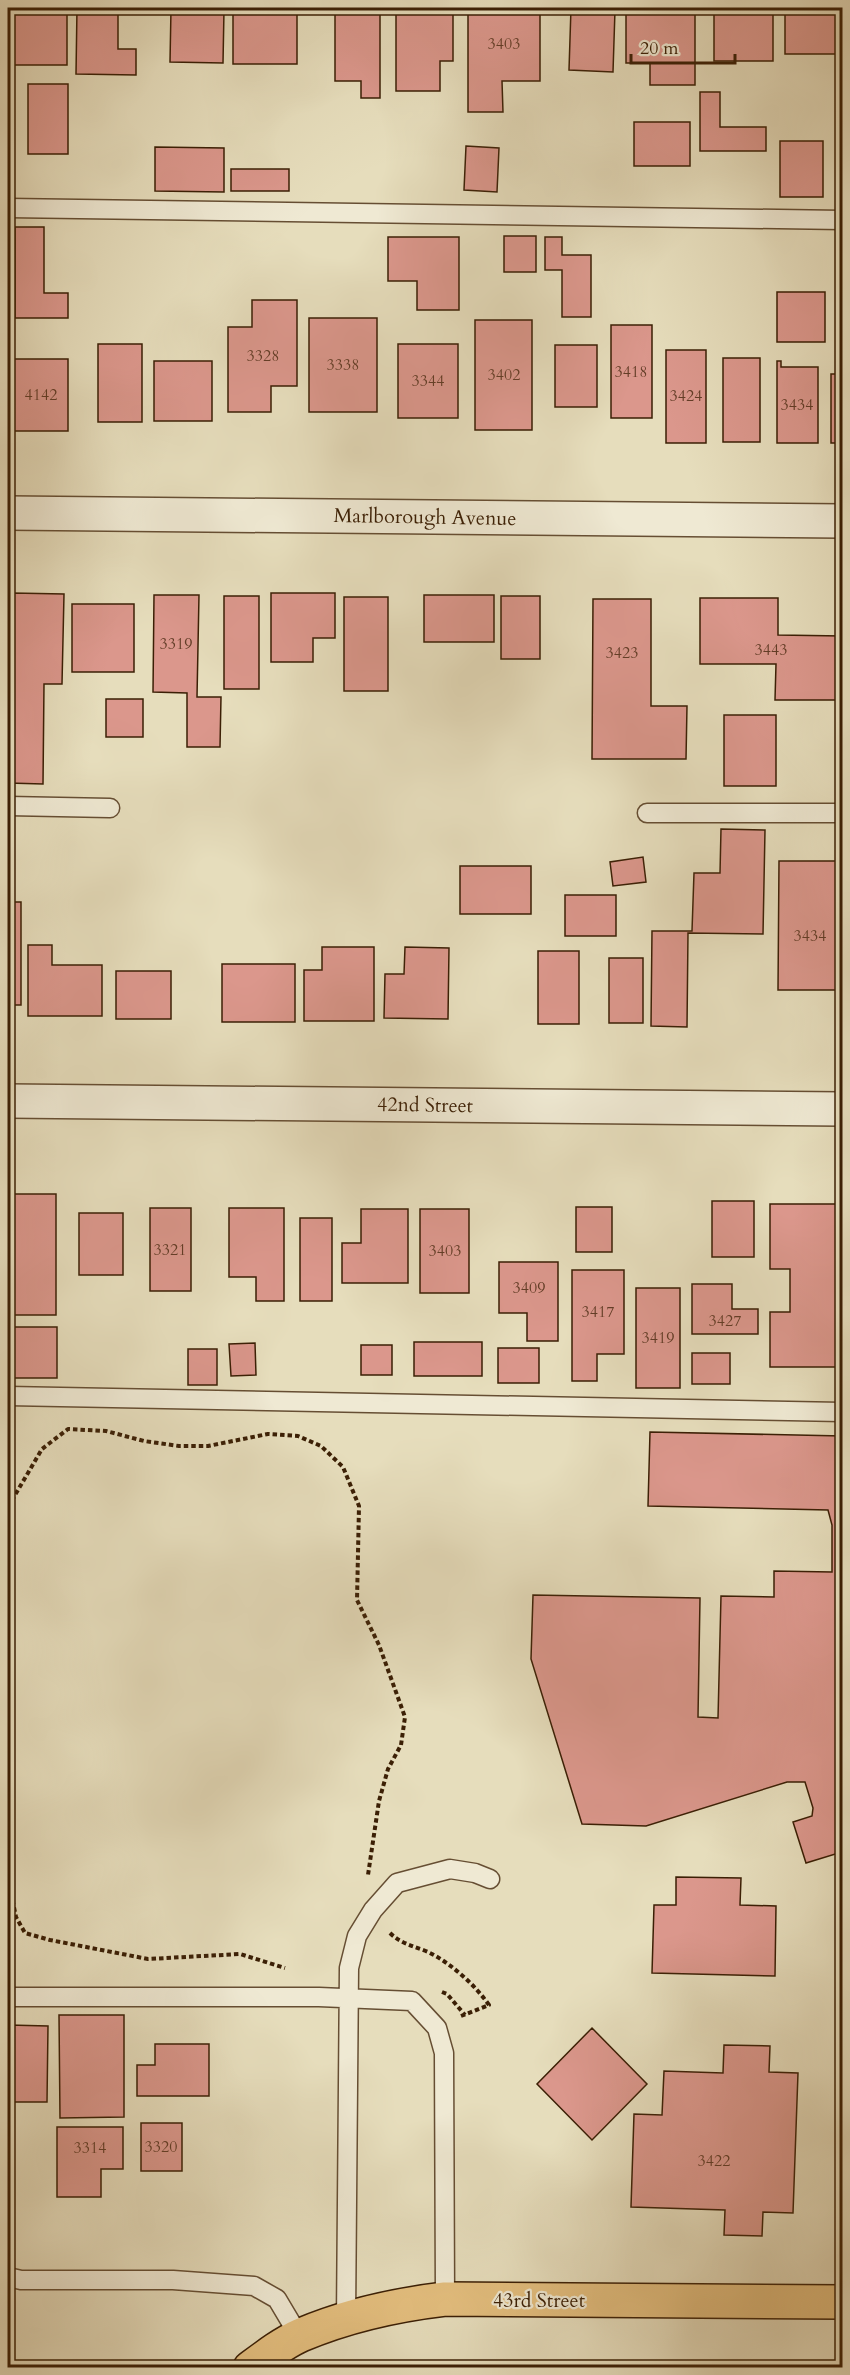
<svg xmlns="http://www.w3.org/2000/svg" width="850" height="2375" viewBox="0 0 850 2375" font-family="Cardo,serif">
  <style>
    .building { fill: #db978c; stroke: #3b1f05; stroke-width: 1.5 }
    .lines { fill: none; stroke-linecap: round; stroke-linejoin: round }
    .service-casing { stroke: #664e33; stroke-width: 21 }
    .minor-casing { stroke: #664e33; stroke-width: 36 }
    .primary-casing { stroke: #3b1f05; stroke-width: 36 }
    .path { stroke: #3b1f05; stroke-width: 4; stroke-dasharray: 4.5 3; stroke-linecap: butt }
    .service { stroke: #efe9d3; stroke-width: 18 }
    .minor { stroke: #efe9d3; stroke-width: 33 }
    .primary { stroke: #e3be7e; stroke-width: 33 }
    .labels { text-anchor: middle; dominant-baseline: central; stroke-width: 4.5; stroke-linejoin: round; paint-order: stroke }
    .number-label { font-size: 16px; fill: #633d27 }
    .street-label { font-size: 20px; fill: #3b1f05; stroke: #efe9d3 }
  </style>
  <rect width="100%" height="100%" fill="#e6ddbc"/>
  <filter id="stains"><feTurbulence type="fractalNoise" baseFrequency=".00333" numOctaves="4"/><feColorMatrix values="0 0 0 0 .2 0 0 0 0 .09 0 0 0 0 .02 0 0 0 .5 -.17"/></filter>
  <radialGradient id="worn" r=".72"><stop offset=".6" stop-color="#630" stop-opacity="0"/><stop offset="1" stop-color="#630" stop-opacity=".3"/></radialGradient>
  <path class="building" d="M8,8H67V65H8Z
    M77,8H118V49H136V75L76,74Z
    M233,8H297V64H233Z
    M335,8H380V98H361V81H335Z
    M396,8H453V61H440V91H396Z
    M468,8H540V81H502L503,112H468Z
    M571,8L615,10L613,72L569,70Z
    M626,8H695V85H650V63H626Z
    M714,8H773V61H714Z
    M785,8H842V54H785Z
    M171,9L224,10L223,63L170,62Z
    M28,84H68V154H28Z
    M700,92H720V127H766V151H700Z
    M634,122H690V166H634Z
    M780,141H823V197H780Z
    M466,146L499,148L497,192L464,190Z
    M155,147L224,148V192L155,191Z
    M231,169H289V191H231Z
    M15,227H44V293H68V318H15Z
    M504,236H536V272H504Z
    M388,237H459V310H417V281H388Z
    M545,237H562V255H591V317H562V270H545Z
    M777,292H825V342H777Z
    M837,293H842V334H837Z
    M252,300H297V386H271V412H228V327H252Z
    M309,318H377V412H309Z
    M475,320H532V430H475Z
    M611,325H652V418H611Z
    M98,344H142V422H98Z
    M398,344H458V418H398Z
    M555,345H597V407H555Z
    M666,350H706V443H666Z
    M723,358H760V442H723Z
    M13,359H68V431H13Z
    M154,361H212V421H154Z
    M777,361H781V367H818V443H777Z
    M831,374H842V443H831Z
    M12,593L64,594L62,684H44L43,784L8,783V699H11Z
    M271,593H335V638H313V662H271Z
    M154,595H199L197,697H221L220,747H187V693L153,692Z
    M424,595H494V642H424Z
    M224,596H259V689H224Z
    M501,596H540V659H501Z
    M344,597H388V691H344Z
    M700,598H778V635L842,636V700H775L776,664H700Z
    M593,599H651V706H687L686,759H592Z
    M72,604H134V672H72Z
    M106,699H143V737H106Z
    M724,715H776V786H724Z
    M721,829L765,830L763,934L688,933L687,1027L651,1026L652,931H692L694,873H720Z
    M643,857L646,882L613,886L610,862Z
    M779,861H842V990H778Z
    M460,866H531V914H460Z
    M565,895H616V936H565Z
    M8,902H21V1005H8Z
    M28,945H52V965H102V1016H28Z
    M322,947H374V1021H304V970H322Z
    M405,947L449,948L448,1019L384,1018L385,974H404Z
    M538,951H579V1024H538Z
    M609,958H643V1023H609Z
    M222,964H295V1022H222Z
    M116,971H171V1019H116Z
    M8,1194H56V1315H8Z
    M712,1201H754V1257H712Z
    M770,1204H841V1367H770V1312H790V1269H770Z
    M576,1207H612V1252H576Z
    M150,1208H191V1291H150Z
    M229,1208H284V1301H256V1277H229Z
    M361,1209H408V1283H342V1243H361Z
    M420,1209H469V1293H420Z
    M79,1213H123V1275H79Z
    M300,1218H332V1301H300Z
    M499,1262H558V1341H527V1313H499Z
    M572,1270H624V1354H597V1381H572Z
    M692,1284H732V1309H758V1334H692Z
    M636,1288H680V1388H636Z
    M8,1327H57V1378H8Z
    M414,1342H482V1376H414Z
    M255,1343L256,1375L231,1376L229,1344Z
    M361,1345H392V1375H361Z
    M498,1348H539V1383H498Z
    M188,1349H217V1385H188Z
    M692,1353H730V1384H692Z
    M650,1432L842,1436V1852L806,1863L793,1822L812,1816L813,1808L805,1782H787L646,1826L582,1824L531,1659L533,1595L700,1598L698,1717L718,1718L721,1596L774,1597V1571L832,1572V1525L828,1510L648,1506Z
    M676,1877L741,1878L740,1905L776,1906L775,1976L652,1973L654,1905H676Z
    M59,2015H124V2117L60,2118Z
    M8,2025L48,2026L47,2102H8Z
    M592,2028L647,2084L592,2140L537,2084Z
    M155,2044H209V2096H137V2065H155Z
    M724,2045L770,2046L769,2072L798,2073L793,2213L763,2212L762,2236L724,2235L725,2210L631,2207L634,2114L662,2115L664,2071L723,2073Z
    M141,2123H182V2171H141Z
    M57,2127H123V2169H101V2197H57Z"/>
  <g class="lines">
    <defs>
      <path id="service" d="M8,208L842,220
        M8,806L110,808
        M647,813H842
        M8,1396L842,1412
        M8,1997H319L412,2001L437,2028L444,2053L445,2299
        M8,2277L21,2280H173L254,2286L277,2299L299,2336
        M346,2319L349,1968L357,1936L373,1910L397,1883L450,1869L475,1873L490,1879"/>
      <path id="minor" d="M8,513L842,521
        M8,1101L842,1109"/>
      <path id="primary" d="M250,2368C266,2356 283,2343 301,2335C348,2315 394,2305 445,2299L842,2302"/>
    </defs>
    <use href="#service" class="service-casing"/>
    <use href="#minor" class="minor-casing"/>
    <use href="#primary" class="primary-casing"/>
    <path class="path" d="M8,1507L42,1449L68,1429L106,1431L144,1441L179,1446H208L268,1434L298,1436L321,1446L343,1467L359,1506L357,1600L379,1645L405,1717L401,1745L388,1769L379,1801L368,1875
      M8,1878L16,1917L25,1933L50,1940L148,1959L240,1954L285,1968
      M390,1933C401,1944 414,1946 428,1952C451,1963 475,1985 489,2005L461,2016
      M442,1992L447,1994L465,2015"/>
    <use href="#service" class="service"/>
    <use href="#minor" class="minor"/>
    <use href="#primary" class="primary"/>
  </g>
  <g class="labels">
    <g class="number-label">
      <text x="504" y="44">3403</text>
      <text x="263" y="356">3328</text>
      <text x="343" y="365">3338</text>
      <text x="631" y="372">3418</text>
      <text x="504" y="375">3402</text>
      <text x="428" y="381">3344</text>
      <text x="41" y="395">4142</text>
      <text x="686" y="396">3424</text>
      <text x="797" y="405">3434</text>
      <text x="176" y="644">3319</text>
      <text x="771" y="650">3443</text>
      <text x="622" y="653">3423</text>
      <text x="810" y="936">3434</text>
      <text x="170" y="1250">3321</text>
      <text x="445" y="1251">3403</text>
      <text x="529" y="1288">3409</text>
      <text x="598" y="1312">3417</text>
      <text x="725" y="1321">3427</text>
      <text x="658" y="1338">3419</text>
      <text x="161" y="2147">3320</text>
      <text x="90" y="2148">3314</text>
      <text x="714" y="2161">3422</text>
    </g>
    <g class="street-label">
      <text transform="translate(425 517) rotate(1)">Marlborough Avenue</text>
      <text transform="translate(425 1105) rotate(1)">42nd Street</text>
      <text x="539" y="2300">43rd Street</text>
    </g>
  </g>
  <rect width="850" height="2375" fill="none" stroke="#e6ddbc" stroke-width="30"/>
  <rect x="9" y="9" width="832" height="2357" fill="none" stroke="#3b1f05" stroke-width="3"/>
  <rect x="15" y="15" width="820" height="2345" fill="none" stroke="#3b1f05" stroke-width="1.5"/>
  <path d="M631 54v9h104v-9" fill="none" stroke="#3b1f05" stroke-width="3"/>
  <text x="640" y="54" font-size="18" fill="#3b1f05" stroke="#efe9d3" stroke-width="4.5" paint-order="stroke">20 m</text>
  <rect width="100%" height="100%" filter="url(#stains)"/>
  <rect width="100%" height="100%" fill="url(#worn)"/>
</svg>
